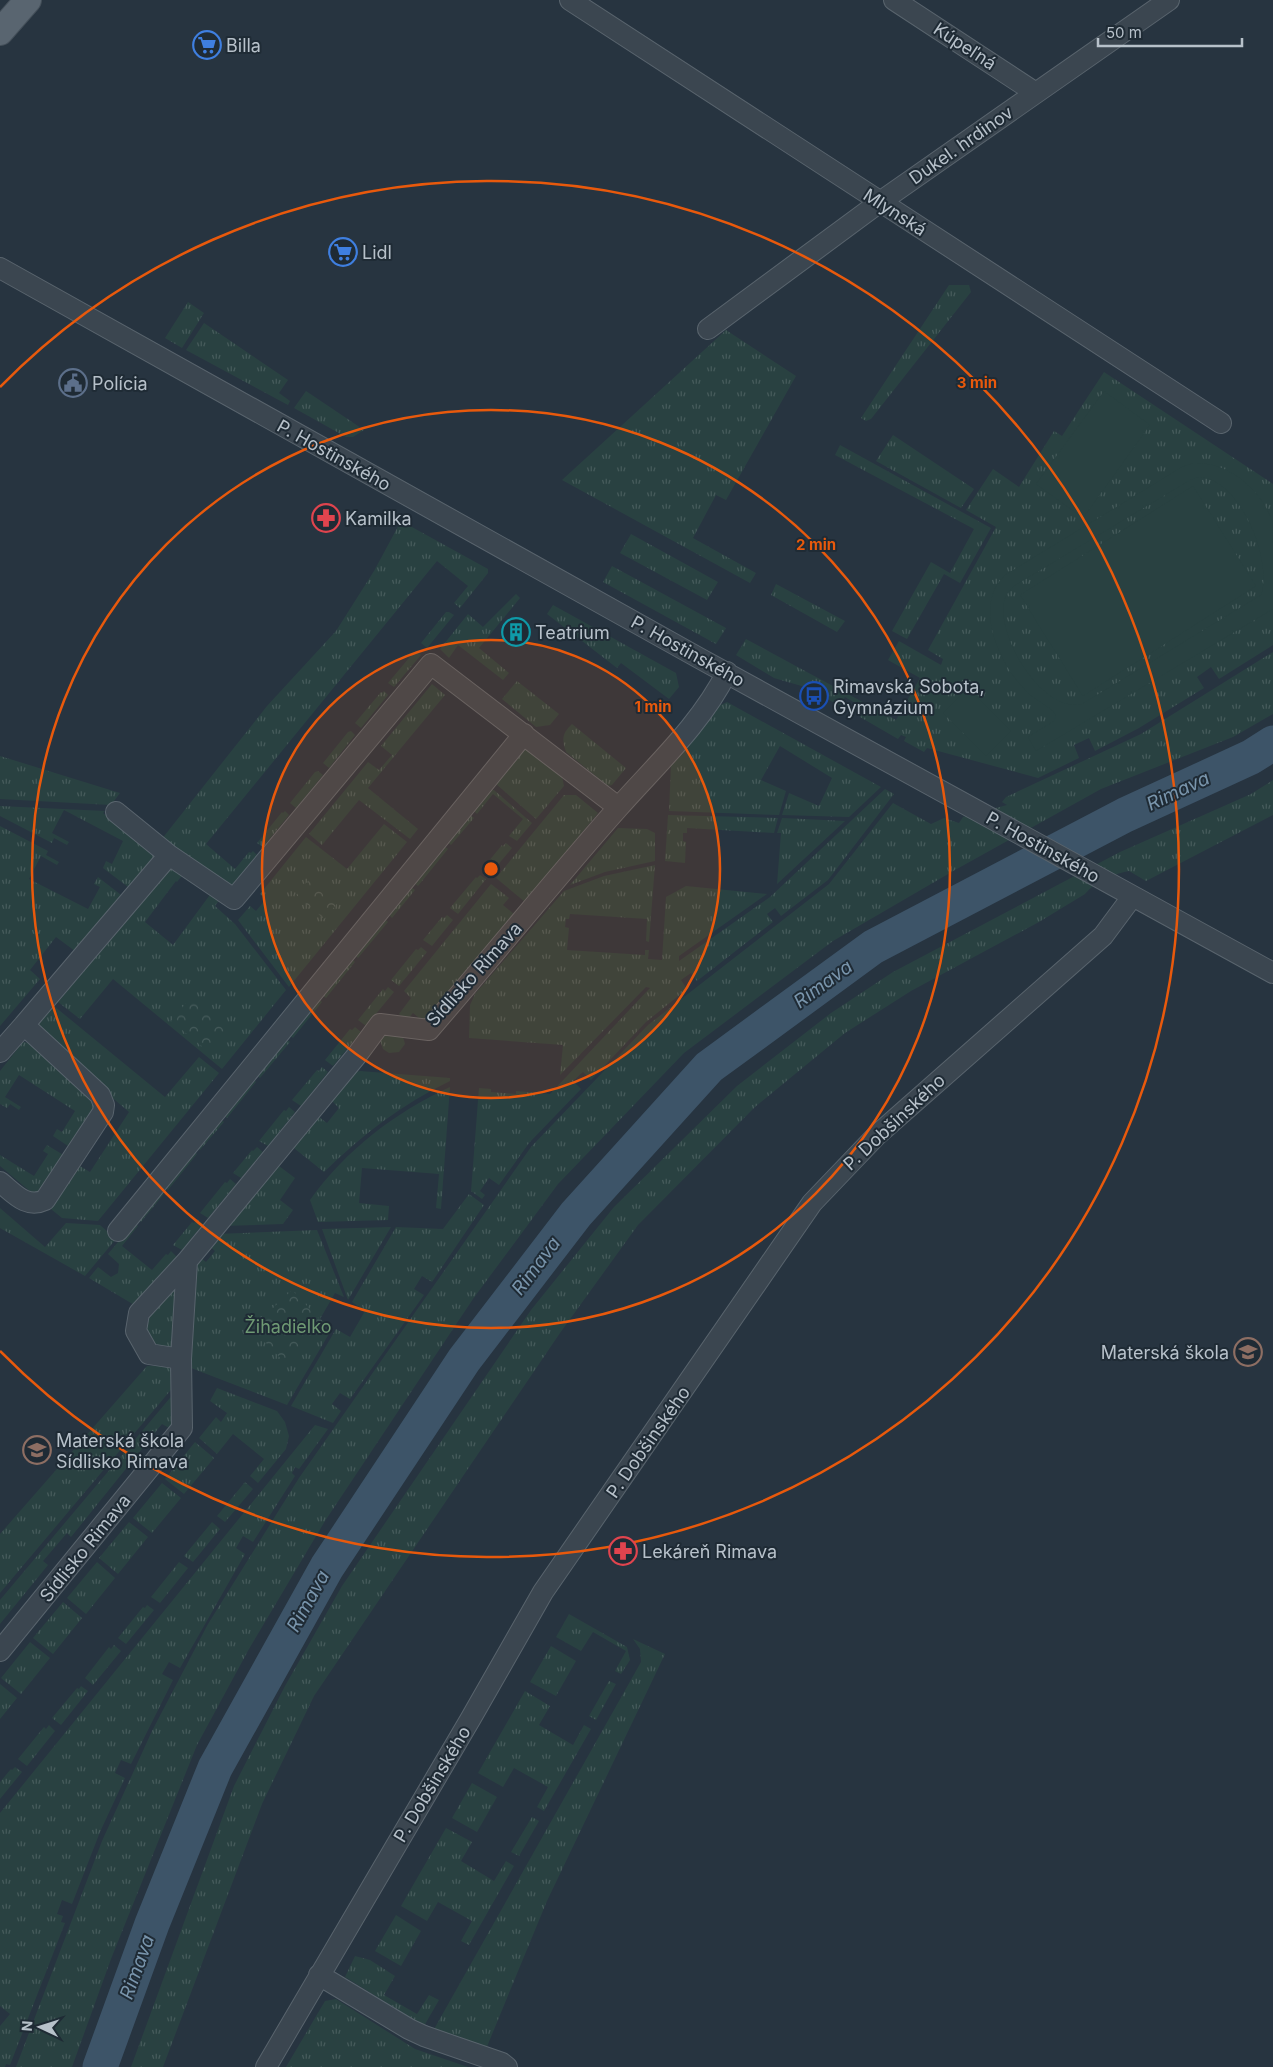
<svg xmlns="http://www.w3.org/2000/svg" width="1273" height="2067" viewBox="0 0 1273 2067" font-family="Inter,sans-serif">
  <style>
    .grass { fill: url(#grass-tufts) }
    .park { fill: url(#park-crowns) }
    .pitch { fill: #294141; fill-rule: evenodd }
    .lines { fill: none; stroke-linecap: round; stroke-linejoin: round }
    .river { stroke: #3d5468; stroke-width: 35 }
    .minor-casing { stroke: #59646d; stroke-width: 22 }
    .major-casing { stroke: #444f59; stroke-width: 28 }
    .minor { stroke: #3b4650; stroke-width: 20 }
    .major { stroke: #596570; stroke-width: 26 }
    .ring { fill: none; stroke: #e8590c; stroke-width: 2.5 }
    .labels { text-anchor: middle; dominant-baseline: central; stroke-width: 4; stroke-linejoin: round; paint-order: stroke }
    .poi-label { font-size: 18px; fill: #b7c1ca; stroke: #1f2b35; text-anchor: start }
    .street-label { font-size: 18px; fill: #b7c1ca; stroke: #1f2b35 }
    .park-label { font-size: 18px; fill: #6f9a74; stroke: #1f2b35 }
    .water-label { font-size: 19px; font-style: italic; fill: #7995ac; stroke: #1f2b35 }
    .centre { fill: #e8590c; stroke: #1f2b35; stroke-width: 2.5 }
    .ring-label { font-size: 15px; text-anchor: middle; font-weight: bold; fill: #e8590c; stroke: #1f2b35; stroke-width: 4; stroke-linejoin: round; paint-order: stroke }
  </style>
  <defs>
    <pattern id="grass-tufts" width="24" height="20" patternUnits="userSpaceOnUse" patternTransform="scale(1.25)"><rect width="24" height="20" fill="#294141"/><path d="M3 7l-1-3M5 7V3M7 7l1-3M15 17l-1-3M17 17v-4M19 17l1-3" fill="none" stroke="#465b5b"/></pattern>
    <pattern id="park-crowns" width="20" height="18" patternUnits="userSpaceOnUse" patternTransform="scale(1.25)"><rect width="20" height="18" fill="#294141"/><path d="M2 6a3 3 0 1 1 6 0M12 15a3 3 0 1 1 6 0" fill="none" stroke="#465b5b"/></pattern>
  </defs>
  <rect width="100%" height="100%" fill="#273440"/>
  <path class="grass" d="M949,285H969L971,292L871,419L866,421L861,418Z
    M188,302L204,313L182,348L165,338Z
    M204,323L288,380L279,393L290,401L288,405L186,350Z
    M726,330L796,376L726,500L716,495L693,538L756,573L750,583L562,480Z
    M1104,372L1273,484V645L1219,679L1211,667L1197,677L1204,688L1139,728L1095,751L1089,738L1074,745L1079,758L1038,778L927,748L924,752L904,741L906,737L901,735L898,739L860,717L865,709L845,697L840,706L805,687L774,678L736,655L746,639L896,720L920,678L888,660L899,641L941,665L943,659L928,650L996,527L966,510L993,469L1019,487L1054,431L1062,436Z
    M306,391L364,430L353,437H346L294,408Z
    M893,435L974,489L961,508L876,461Z
    M840,445L991,528L960,583L944,574L907,639L892,631L931,562L950,573L974,529L835,455Z
    M401,521L488,569V573L460,608L454,603L468,586L437,561L206,844L235,869L249,852L251,853L253,851L257,855L232,885L227,886L161,840L267,706L336,631L374,571Z
    M631,534L718,582L707,600L620,553Z
    M612,566L726,628L716,644L603,582Z
    M776,584L845,621L837,632L771,595Z
    M516,594L520,598L479,648L509,673L503,680L458,645L449,658L440,649L468,614L483,627Z
    M553,605L676,673L679,687L669,699L621,663L617,668L547,614Z
    M446,612H449L454,615L427,648L421,643Z
    M417,651L421,655L394,687L388,683L414,652Z
    M1273,652V714L1233,737L1101,789L955,870L833,941L684,1053L558,1184L473,1299L325,1521L249,1649L197,1745L111,1959L72,2067H16L102,1841L152,1731L208,1624L299,1478L531,1147L648,1025L829,884L893,803L931,824L944,818L959,823L963,817L1007,805L1002,802L1006,797L1141,734Z
    M517,681L559,714L550,725L536,727L502,699Z
    M432,684L445,695L368,788L418,829L410,839L359,800L322,845L309,834L368,762L379,770L392,755L381,746Z
    M384,691L388,695L361,728L355,723L381,692L382,693Z
    M727,702L881,787L849,817L782,815L789,793L819,806L832,778L780,746L761,780L786,791L779,815L669,811L671,764L716,707Z
    M572,724L626,768L612,785L608,786L566,752C561,738 563,733 572,724Z
    M351,731L355,735L329,768L323,763L348,732Z
    M524,748L562,776L564,786L536,819L495,783Z
    M0,756L120,793L111,805L0,799Z
    M318,771L323,775L296,808L290,803L315,772Z
    M1273,780V815L1146,881L1129,871C1114,874 1095,881 1085,894L1039,922L911,991L845,1033L755,1107L638,1225L560,1333L314,1696L262,1804L163,2067H131L234,1786L285,1686L342,1586L531,1310L614,1207L737,1086L831,1013L893,972L1120,852L1251,794Z
    M885,789L894,794L828,880L781,916L775,908L767,914L773,922L697,981L691,973L681,980L687,989L646,1022L591,1080L583,1072L573,1081L581,1089L529,1143L499,1185L489,1178L480,1191L485,1195L482,1199L471,1191L479,1088L491,1089V1092L516,1094V1091L550,1094L650,988L646,987L560,1075L563,1045L469,1038L470,1005L475,994L564,891L604,876L655,865L649,942L646,941L647,919L570,914L569,919H566L565,927L569,928L567,950L645,955V950H649L648,959L662,960L666,897L686,886L767,894L679,956V961L770,897Z
    M489,790H494L532,823L517,841L509,836L523,819L493,794L477,814L473,810Z
    M564,795H576L598,813L525,902L496,878Z
    M0,806L105,811L103,813L156,852L158,856L132,890L103,868L106,861L112,864L123,841L64,810L52,833L69,842L67,845L54,838L52,843L0,816Z
    M285,811L289,815L263,847L257,843L282,812L283,813Z
    M470,815L474,818L451,845L447,842Z
    M668,815L778,818L774,833L687,828V833H683V841L686,842L685,863L665,861Z
    M782,818L845,821L777,884L781,833H777Z
    M384,824L407,842L289,987L238,920L250,906L256,911L266,899L260,894L306,837L347,869Z
    M0,826L48,851L46,855L59,862L57,865L41,856L29,879L88,909L100,887L94,884L98,877L125,898L79,954L56,937L30,970L40,979L0,1026Z
    M618,828L647,829L655,833V861L605,872L570,885Z
    M506,843L512,848L491,873L483,868L502,845L503,846Z
    M444,846L448,849L418,886L414,883Z
    M174,868L184,873L177,882L176,881L145,922L173,945L212,892L220,899L215,906L235,924L286,990L222,1069L113,979L80,1019L58,1002L163,874Z
    M480,875L486,879L458,914L450,908L476,877L477,878Z
    M491,884L509,898L503,905L514,914L424,1022L413,1013L407,1020L399,1014L411,998L404,991Z
    M411,887L415,890L392,918L388,914Z
    M447,915L453,920L432,946L423,940L442,917L444,918Z
    M384,918L388,922L358,958L355,955Z
    M421,947L427,952L399,986L391,980L416,949L418,950Z
    M352,959L355,962L326,998L322,995Z
    M388,987L394,992L366,1026L358,1020L383,989L385,991Z
    M319,999L322,1002L293,1038L289,1035Z
    M54,1006L165,1097L199,1057L219,1073L98,1221L62,1218L46,1205L73,1162L90,1172L129,1112L41,1037L39,1023Z
    M355,1027L361,1032L333,1066L325,1060L350,1029L352,1030Z
    M386,1031L402,1033L405,1044L399,1052L389,1053L383,1049L380,1040Z
    M286,1039L290,1042L260,1078L256,1075Z
    M23,1042L29,1043L98,1101L71,1148L53,1136L57,1129L62,1132L75,1111L19,1075L5,1097L21,1107L19,1110L10,1104L7,1108L0,1104V1071Z
    M322,1067L328,1072L301,1106L292,1100L317,1070L319,1071Z
    M360,1071L450,1078V1081C402,1104 362,1135 324,1172L290,1145L315,1114L327,1123L339,1108L329,1098L352,1073Z
    M253,1079L256,1082L227,1118L223,1115Z
    M450,1087L441,1209L436,1208L439,1174L362,1168L359,1203L389,1206L388,1220L318,1222L310,1200C346,1150 394,1113 450,1087Z
    M289,1107L295,1112L268,1146L259,1141L284,1110L286,1111Z
    M220,1119L224,1122L200,1150L197,1147Z
    M47,1145L65,1156L38,1198L0,1166V1155L34,1176L48,1154L43,1151Z
    M257,1147L263,1152L241,1178L233,1173L252,1150L253,1151Z
    M194,1151L197,1154L168,1190L164,1187Z
    M275,1163L295,1178L280,1200L293,1210L283,1224L222,1226Z
    M230,1179L236,1184L208,1218L200,1213L225,1182L227,1183Z
    M161,1191L164,1194L141,1222L137,1219Z
    M469,1194L484,1205L432,1282L422,1276L414,1289L424,1295L350,1399L340,1393L332,1404L341,1411L333,1423L291,1406L336,1329L350,1337L365,1311L352,1302L396,1227L443,1229Z
    M0,1208L45,1247L66,1223L100,1225L116,1239L85,1276L0,1228Z
    M197,1219L203,1224L182,1250L173,1245L192,1222L194,1223Z
    M134,1223L138,1226L122,1246L152,1270L166,1254L168,1255L171,1251L177,1257L136,1306L89,1278L98,1267L111,1277L118,1273L119,1264L108,1254Z
    M391,1227L348,1300L322,1229Z
    M317,1230L344,1297L335,1293L320,1319L333,1327L287,1405L191,1368L198,1256L206,1262L215,1251L207,1244L216,1234Z
    M177,1283L173,1349C119,1340 158,1305 177,1283Z
    M168,1365L171,1368L175,1385L0,1593V1534L147,1366Z
    M217,1388L277,1411L285,1422L289,1436L286,1449L258,1483L250,1476L264,1459L233,1434L217,1454L199,1438L216,1417L221,1422L227,1413L210,1401Z
    M175,1392L172,1428H169L162,1424L71,1537L67,1533L43,1561L48,1565L0,1624V1600Z
    M315,1425L328,1429L299,1469L295,1467L292,1473L295,1476L253,1542L243,1536L236,1548L245,1554L180,1668L169,1662L162,1674L173,1680L131,1764L121,1760L115,1773L125,1778L100,1832L72,1904L62,1900L57,1914L63,1916L61,1922L65,1923L10,2065L6,2064L5,2067H0V2026L10,2014L0,2006V1813Z
    M195,1442L214,1458L184,1494L165,1479Z
    M245,1482L253,1489L225,1522L217,1516Z
    M162,1483L181,1498L152,1533L133,1518Z
    M129,1522L148,1537L118,1574L99,1558Z
    M212,1522L220,1529L193,1562L184,1556Z
    M97,1562L115,1578L86,1614L67,1598Z
    M179,1562L188,1568L160,1603L151,1597Z
    M63,1602L82,1618L53,1654L33,1638Z
    M147,1605L154,1610L126,1644L118,1638L143,1607L145,1608Z
    M569,1614L627,1647L630,1660L621,1674L615,1671L626,1651L593,1632L581,1651L556,1637Z
    M633,1639L665,1654L547,1901L486,2049L433,2031L641,1662L640,1649Z
    M30,1642L50,1658L21,1694L1,1678Z
    M114,1645L121,1651L93,1685L85,1678L109,1647L111,1649Z
    M551,1646L576,1661L556,1696L530,1682Z
    M609,1681L616,1684L596,1720L589,1716Z
    M0,1684L17,1698L0,1719Z
    M81,1686L88,1691L61,1725L52,1718L77,1688L79,1689Z
    M525,1691L550,1706L539,1725L573,1745L584,1725L591,1729L544,1811L537,1807L548,1787L514,1768L503,1787L478,1773Z
    M49,1725L55,1731L27,1766L18,1759L44,1727L46,1729Z
    M15,1767L22,1772L0,1799V1782L11,1769L12,1770Z
    M472,1783L497,1797L477,1832L452,1818Z
    M532,1817L539,1821L519,1856L511,1852Z
    M446,1828L472,1842L461,1861L494,1881L506,1861L514,1866L469,1945L461,1941L472,1921L438,1902L427,1921L401,1906Z
    M396,1915L421,1931L401,1966L375,1951Z
    M355,1956L370,1960L395,1976L384,1995L417,2014L429,1995L439,2000L424,2026L345,1977Z
    M336,1999L415,2049L468,2067H286L325,2001Z"/>
  <path class="park" d="M313,875L341,899L324,919L296,895Z
    M191,997L229,1028L209,1052L171,1021Z
    M292,1290L324,1324L284,1362L252,1328Z"/>
  <path class="pitch" d="M1104,391L1150,425L1083,518L1036,484Z
    M1193,463C1227,461 1260,488 1272,520C1273,526 1273,536 1273,543C1273,565 1273,587 1273,609L1036,751L1028,737L1054,721L1056,716C1054,708 1033,699 1027,692C1000,665 972,606 1005,575L1182,467ZM1198,477C1240,477 1273,561 1261,595L1082,704C1042,713 997,637 1004,602C1005,596 1009,591 1014,586L1190,480Z
    M1193,486L1256,586L1083,696L1020,595Z
    M968,688L1011,731L986,756L943,713Z"/>
  <g class="lines">
    <path class="river" d="M100,2067L152,1924L215,1768L327,1567L464,1360L576,1214L709,1067L873,947L1125,815L1251,757L1273,743"/>
    <defs>
      <path id="minor" d="M570,0L1221,423
        M894,0L1036,93
        M0,268L699,658L1273,973
        M708,329L880,202L1169,0
        M116,812L169,855
        M0,1052L24,1025
        M0,1182C14,1193 26,1209 45,1200L103,1112L104,1105L100,1095L24,1025L169,855L234,899L431,664L618,807
        M118,1231L524,734
        M181,1359L149,1354L136,1331L139,1313L187,1261
        M0,1651L182,1428L181,1359L187,1261L357,1055L380,1024L429,1030C493,956 554,880 618,808C656,765 701,724 727,672
        M319,1975L409,2029L424,2036L502,2063L507,2067
        M266,2067L471,1718L543,1592L812,1203L877,1135L1103,936L1132,897"/>
      <path id="major" d="M0,32L28,0"/>
    </defs>
    <use href="#minor" class="minor-casing"/>
    <use href="#major" class="major-casing"/>
    <use href="#minor" class="minor"/>
    <use href="#major" class="major"/>
  </g>
  <circle cx="491" cy="869" r="229" fill="#e8590c" fill-opacity=".12"/>
  <g class="ring">
    <circle cx="491" cy="869" r="229"/>
    <circle cx="491" cy="869" r="459"/>
    <path d="M0 387A688 688 0 1 1 0 1351"/>
  </g>
  <defs>
    <symbol id="supermarket-ring" viewBox="-11 -11 22 22"><circle r="9.5" fill="#1f2b35" stroke="#3f7fe0" stroke-width="1.5"/><path d="M-6-5.5h2.5l.6 2H6L4.5 2H-2.5L-4.4-4H-6ZM-1.5 3.2a1.3 1.3 0 1 0 .1 0ZM3 3.2a1.3 1.3 0 1 0 .1 0Z" fill="#3f7fe0"/></symbol>
    <symbol id="civic-ring" viewBox="-11 -11 22 22"><circle r="9.5" fill="#1f2b35" stroke="#5c6f8a" stroke-width="1.5"/><path d="M-.6-6.5H3V-4.5H.6V-3L4-1V1h2V6H-6V1h2V-1L-.6-3ZM-1.2 2.5V6h2.4V2.5Z" fill="#5c6f8a"/></symbol>
    <symbol id="pharmacy-ring" viewBox="-11 -11 22 22"><circle r="9.5" fill="#1f2b35" stroke="#e0444e" stroke-width="1.5"/><path d="M-2-6h4v4h4v4h-4v4h-4v-4h-4v-4h4Z" fill="#e0444e"/></symbol>
    <symbol id="building-ring" viewBox="-11 -11 22 22"><circle r="9.5" fill="#1f2b35" stroke="#0f9aa8" stroke-width="1.5"/><path d="M-4-6H4V6H1V3H-1V6H-4ZM-2.5-4.3h1.7v1.8h-1.7ZM.8-4.3h1.7v1.8H.8ZM-2.5-1h1.7V.8h-1.7ZM.8-1h1.7V.8H.8Z" fill="#0f9aa8"/></symbol>
    <symbol id="bus-ring" viewBox="-11 -11 22 22"><circle r="9.5" fill="#1f2b35" stroke="#1a4fb4" stroke-width="1.5"/><path d="M-5-6H5V4H4V6H2V4H-2V6H-4V4H-5ZM-3.5-4V0h7V-4ZM-3.5 1.2v1.5H-2V1.2ZM2 1.2v1.5H3.5V1.2Z" fill="#1a4fb4"/></symbol>
    <symbol id="school-ring" viewBox="-11 -11 22 22"><circle r="9.5" fill="#1f2b35" stroke="#8d6e63" stroke-width="1.5"/><path d="M0-5L7-2L0 1L-7-2ZM-4 1L0 2.5L4 1V4Q0 6-4 4Z" fill="#8d6e63"/></symbol>
  </defs>
  <g fill-rule="evenodd">
    <use href="#supermarket-ring" x="191" y="29" width="32" height="32"/>
    <use href="#supermarket-ring" x="327" y="236" width="32" height="32"/>
    <use href="#civic-ring" x="57" y="367" width="32" height="32"/>
    <use href="#pharmacy-ring" x="310" y="502" width="32" height="32"/>
    <use href="#building-ring" x="500" y="616" width="32" height="32"/>
    <use href="#bus-ring" x="798" y="680" width="32" height="32"/>
    <use href="#school-ring" x="1232" y="1336" width="32" height="32"/>
    <use href="#school-ring" x="21" y="1434" width="32" height="32"/>
    <use href="#pharmacy-ring" x="607" y="1535" width="32" height="32"/>
  </g>
  <g class="labels">
    <g class="poi-label">
      <text x="226" y="45">Billa</text>
      <text x="362" y="252">Lidl</text>
      <text x="92" y="383">Polícia</text>
      <text x="345" y="518">Kamilka</text>
      <text x="535" y="632">Teatrium</text>
      <text x="833" y="686">Rimavská Sobota,<tspan x="833" dy="21">Gymnázium</tspan></text>
      <text x="1229" y="1352" text-anchor="end">Materská škola</text>
      <text x="56" y="1440">Materská škola<tspan x="56" dy="21">Sídlisko Rimava</tspan></text>
      <text x="642" y="1551">Lekáreň Rimava</text>
    </g>
    <g class="street-label">
      <text transform="translate(965 46) rotate(33)">Kúpeľná</text>
      <text transform="translate(961 145) rotate(-35)">Dukel. hrdinov</text>
      <text transform="translate(895 212) rotate(33)">Mlynská</text>
      <text transform="translate(334 455) rotate(29)">P. Hostinského</text>
      <text transform="translate(688 651) rotate(29)">P. Hostinského</text>
      <text transform="translate(1043 847) rotate(29)">P. Hostinského</text>
      <text transform="translate(474 974) rotate(-48)">Sídlisko Rimava</text>
      <text transform="translate(894 1122) rotate(-43)">P. Dobšinského</text>
      <text transform="translate(648 1442) rotate(-55)">P. Dobšinského</text>
      <text transform="translate(85 1548) rotate(-51)">Sídlisko Rimava</text>
      <text transform="translate(432 1784) rotate(-59)">P. Dobšinského</text>
    </g>
    <g class="park-label">
      <text x="288" y="1326">Žihadielko</text>
    </g>
    <g class="water-label">
      <text transform="translate(1178 791) rotate(-25)">Rimava</text>
      <text transform="translate(823 984) rotate(-36)">Rimava</text>
      <text transform="translate(536 1266) rotate(-53)">Rimava</text>
      <text transform="translate(308 1601) rotate(-61)">Rimava</text>
      <text transform="translate(137 1967) rotate(-70)">Rimava</text>
    </g>
  </g>
  <circle cx="491" cy="869" r="8" class="centre"/>
  <g class="ring-label">
    <text x="977" y="388">3 min</text>
    <text x="816" y="550">2 min</text>
    <text x="653" y="712">1 min</text>
  </g>
  <g transform="translate(40 2027) rotate(274)" stroke="#1f2b35" stroke-width="4" paint-order="stroke">
  <path d="M0-4L9 19L0 12L-9 19Z" fill="#b7c1ca"/>
  <text y="-8" font-size="14" font-weight="bold" text-anchor="middle" fill="#b7c1ca">N</text>
  </g>
  <path d="M1098 38v8h144v-8" fill="none" stroke="#b7c1ca" stroke-width="2.5"/>
  <text x="1106" y="38" font-size="15" fill="#b7c1ca" stroke="#1f2b35" stroke-width="4" paint-order="stroke">50 m</text>
</svg>
